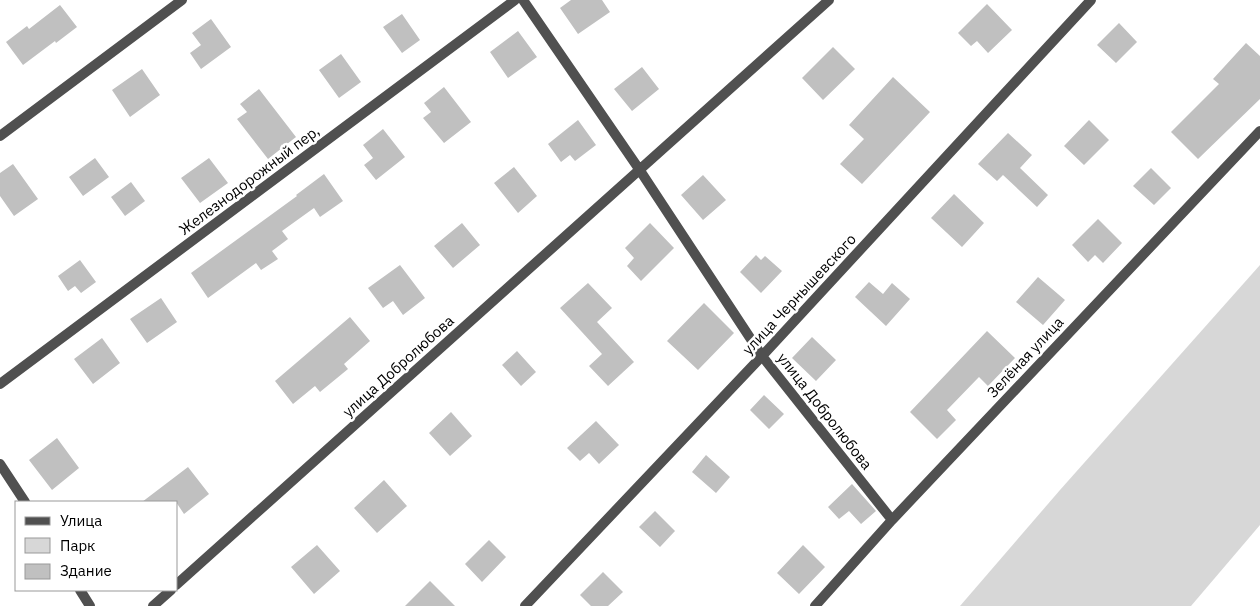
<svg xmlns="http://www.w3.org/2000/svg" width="1260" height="606" viewBox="0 0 1260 606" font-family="'IBM Plex Sans',sans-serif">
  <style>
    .green { fill: #d7d7d7 }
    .building { fill: #c0c0c0 }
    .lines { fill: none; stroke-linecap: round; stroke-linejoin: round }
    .minor { stroke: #505050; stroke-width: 10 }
    .labels { text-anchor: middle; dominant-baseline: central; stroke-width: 5; stroke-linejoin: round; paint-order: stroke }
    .street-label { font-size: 15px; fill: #000; stroke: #fff }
  </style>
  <rect width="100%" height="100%" fill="#fff"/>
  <path class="green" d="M1260,265V525L1191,606H960L1060,490Z"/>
  <path class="building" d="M571,0H602L610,12L578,34L560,8Z
    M987,4L1012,30L988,53L977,41L971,46L958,33Z
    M60,5L77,27L56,43L55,41L23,65L6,42L27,26L29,29Z
    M402,14L420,40L402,53L383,27Z
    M211,19L231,47L201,69L190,53L201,45L192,33Z
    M1119,23L1137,42L1116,63L1097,45Z
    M518,31L537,57L508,78L490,52Z
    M1246,43L1260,56V99L1198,159L1171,132L1219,84L1213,79Z
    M833,47L855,69L823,100L802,78Z
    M341,54L361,82L339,98L319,70Z
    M642,67L659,89L632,111L614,89Z
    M142,69L160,95L130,117L112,90Z
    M893,77L930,112L862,184L840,164L864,139L849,125Z
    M444,87L471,122L444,143L423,118L431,112L424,103Z
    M259,89L296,137L268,159L237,119L247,112L240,104Z
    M578,120L596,145L575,161L570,155L561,162L548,144Z
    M1089,120L1109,140L1084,165L1064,146Z
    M383,129L405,157L376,180L364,165L373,158L363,145Z
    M1008,133L1032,155L1020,168L1048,195L1037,207L1003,175L997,181L978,164Z
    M95,158L109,177L83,196L69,177Z
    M209,158L228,183L200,203L181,178Z
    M13,164L38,199L14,216L0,196V173Z
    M514,167L537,196L518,213L494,183Z
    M1151,168L1171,188L1154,205L1133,186Z
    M324,174L343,201L320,217L314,208L282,231L288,239L272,251L278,259L261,270L256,263L208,298L191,273L297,196L296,195Z
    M703,175L726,200L703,220L681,195Z
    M131,182L145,201L125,216L111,197Z
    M954,194L984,223L962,247L931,218Z
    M1098,219L1122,243L1103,263L1095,255L1088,262L1072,245Z
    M462,223L480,245L453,268L434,246Z
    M650,223L674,248L641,281L627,266L634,258L625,248Z
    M756,255L761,260L765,256L782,271L761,293L740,272Z
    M80,260L96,282L81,293L75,286L68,291L58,276Z
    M400,265L425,298L403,315L393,301L383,308L368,288Z
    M1038,277L1065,300L1043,325L1016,302Z
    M869,282L883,294L892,283L910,299L886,326L855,297Z
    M588,283L612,308L597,322L634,362L608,386L589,366L602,354L560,308Z
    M161,298L177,322L147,343L130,319Z
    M704,303L734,333L698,370L667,341Z
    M350,317L370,341L344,364L348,369L320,392L315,386L293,404L275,381Z
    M987,331L1015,358L988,386L979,377L947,410L956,420L937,439L910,412Z
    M812,337L836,360L816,381L792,358Z
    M102,338L120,363L93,384L74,359Z
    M517,351L536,372L521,386L502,365Z
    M764,395L784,414L769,429L750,410Z
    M451,412L472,436L450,456L429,433Z
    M596,421L619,445L599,464L589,453L580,461L567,448Z
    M57,438L79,468L52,490L29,460Z
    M706,455L730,477L716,493L692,472Z
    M188,467L209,494L184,514L176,502H142Z
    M384,480L407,506L377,533L354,508Z
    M852,484L876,511L861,524L849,511L839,519L828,507Z
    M655,511L675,531L660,547L639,527Z
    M489,540L506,557L482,582L465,564Z
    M317,545L340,571L314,594L291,567Z
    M803,545L825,567L799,594L777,573Z
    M603,572L623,592L608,606H591L580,595Z
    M430,581L455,606H405Z"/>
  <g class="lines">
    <path class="minor" d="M523,0L639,169L762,356L892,520
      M0,136L182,0
      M0,384L515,0
      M0,464L25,502
      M176,585L829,0
      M80,590L90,606
      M153,606L171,590
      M525,606L762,356L1091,0
      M815,606L892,520L1260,131"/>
  </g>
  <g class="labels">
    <g class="street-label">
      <text transform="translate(249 180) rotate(-37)">Железнодорожный пер,</text>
      <text transform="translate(799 294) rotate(-47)">улица Чернышевского</text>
      <text transform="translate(1025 357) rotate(-47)">Зелёная улица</text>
      <text transform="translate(398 366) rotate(-42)">улица Добролюбова</text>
      <text transform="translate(825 411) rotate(52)">улица Добролюбова</text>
    </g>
  </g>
  <rect x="15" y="501" width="162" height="90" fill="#ffffff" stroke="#999999"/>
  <rect x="25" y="517" width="25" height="8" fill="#505050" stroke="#999999"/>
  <text x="60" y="526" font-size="15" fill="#000000">Улица</text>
  <rect x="25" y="538" width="25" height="15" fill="#d7d7d7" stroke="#999999"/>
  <text x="60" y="551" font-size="15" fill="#000000">Парк</text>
  <rect x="25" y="564" width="25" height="15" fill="#c0c0c0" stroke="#999999"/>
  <text x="60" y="576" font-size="15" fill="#000000">Здание</text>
</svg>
